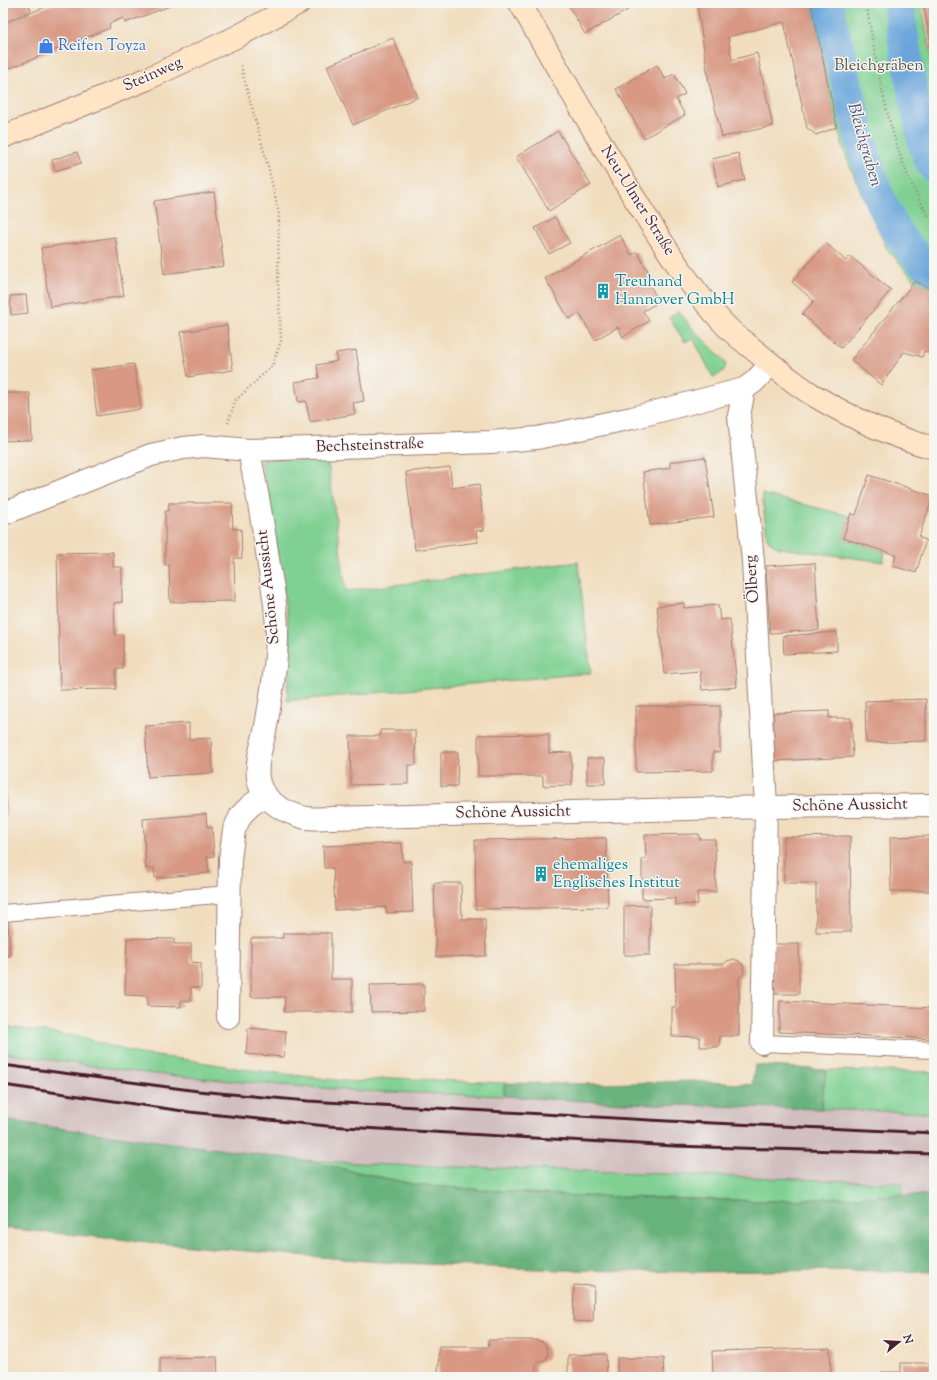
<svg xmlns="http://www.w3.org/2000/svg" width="937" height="1380" viewBox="0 0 937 1380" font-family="'Sorts Mill Goudy',serif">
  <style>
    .industrial { fill: #d2bfbf }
    .green { fill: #7fd092; stroke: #64785e }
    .forest { fill: #67b27c; stroke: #586854 }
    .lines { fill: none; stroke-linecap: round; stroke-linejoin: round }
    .canal { stroke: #6ba6db; stroke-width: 31 }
    .building { fill: #d89883 }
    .lane-casing { stroke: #9e7e74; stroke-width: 18 }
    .street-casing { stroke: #9e7e74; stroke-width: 24 }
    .secondary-casing { stroke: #9e7e74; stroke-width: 24 }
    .path { stroke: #9e7e74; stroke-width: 2.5; stroke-dasharray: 1 3; stroke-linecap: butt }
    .lane { stroke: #fff; stroke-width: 16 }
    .street { stroke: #fff; stroke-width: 22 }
    .secondary { stroke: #ffe4c6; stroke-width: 22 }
    .rail { stroke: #4a1f2b; stroke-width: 3 }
    .labels { text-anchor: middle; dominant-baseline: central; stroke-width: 3; stroke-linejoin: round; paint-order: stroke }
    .shop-label { font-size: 16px; fill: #366cbe; stroke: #f6f6f2; text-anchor: start }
    .park-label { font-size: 16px; fill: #5a544a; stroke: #f6f6f2 }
    .street-label { font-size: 16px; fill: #4a1f2b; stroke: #f6f6f2 }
    .culture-label { font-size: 16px; fill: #0d838f; stroke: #f6f6f2; text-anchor: start }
    .water-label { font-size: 17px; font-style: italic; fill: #575571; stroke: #f6f6f2 }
  </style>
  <rect width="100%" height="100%" fill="#f6f6f2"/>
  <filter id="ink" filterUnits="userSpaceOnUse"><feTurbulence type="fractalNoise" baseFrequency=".025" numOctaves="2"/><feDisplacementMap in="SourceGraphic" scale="8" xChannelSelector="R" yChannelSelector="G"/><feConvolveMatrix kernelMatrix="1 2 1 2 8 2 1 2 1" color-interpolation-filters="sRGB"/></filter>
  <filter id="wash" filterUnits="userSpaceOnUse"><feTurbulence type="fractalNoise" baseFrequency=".012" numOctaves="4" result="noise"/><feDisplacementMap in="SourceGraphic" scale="16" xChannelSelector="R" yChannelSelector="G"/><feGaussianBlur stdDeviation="0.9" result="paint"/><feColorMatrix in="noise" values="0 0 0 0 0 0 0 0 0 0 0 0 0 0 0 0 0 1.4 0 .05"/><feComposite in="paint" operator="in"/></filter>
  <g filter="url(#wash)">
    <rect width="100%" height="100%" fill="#f1ddbe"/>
    <path class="industrial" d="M3,1053L136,1072L242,1082L359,1091L504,1096L539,1099L666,1104L934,1113V1196L902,1195L903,1183L391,1165L302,1160L72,1130L3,1120Z"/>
    <path class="green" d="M811,3H921L934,69V291L915,281L887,249L860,190L847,159L837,127Z
      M679,311L691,327L722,358L726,364C724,372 721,374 713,377L693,338L685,342L669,318Z
      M327,456L346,591L578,562L591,673L287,701L290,642L287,615L261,460Z
      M762,494L850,516L843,538L885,552L883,562L780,548L773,545L767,538Z
      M3,1026L79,1037L139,1054L190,1060L242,1069L354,1082L392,1078L504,1083V1096L359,1091L242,1082L136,1072L3,1053Z
      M826,1070L934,1072V1113L821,1109Z
      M302,1160L391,1165L533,1169L903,1183L902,1195L766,1201L556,1195L417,1185Z"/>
    <path class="forest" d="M755,1065L826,1070L821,1109C715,1106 609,1104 504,1096V1083L605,1084L692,1081L752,1085Z
      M3,1120L72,1130L302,1160L417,1185L556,1195L766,1201L902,1195L934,1196V1272L833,1270L697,1272L558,1270L380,1262L211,1248L3,1228Z"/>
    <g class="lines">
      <path class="canal" d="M828,3C836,37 843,71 852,104C866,162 882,235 934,271
        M898,3C904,43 910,82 919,121C922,136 924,154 934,167"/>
    </g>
    <g id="blocks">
      <path class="building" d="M3,3H28L31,11L3,22Z
        M55,3H178L125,23L123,18L109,24L110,28L3,71V24Z
        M567,3H624L628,10L585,34Z
        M697,3H811L837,127L816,135L807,128L784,22L728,37L732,60L757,53L773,126L722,137L709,83Z
        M923,3H934V67L929,45L931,44Z
        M393,38L418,97L353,125L327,66Z
        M657,65L665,79L674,74L685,94L676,99L685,115L644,138L616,89Z
        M558,131L591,185L549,211L516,157Z
        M77,152L81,163L55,171L52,160Z
        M738,153L745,180L718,187L712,159Z
        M214,192L224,266L164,274L154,201Z
        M555,217L570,243L549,254L535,228Z
        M620,235L631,255L637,252L652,278L647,280L659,302L643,311L649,321L623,337L618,327L595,340L579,313L569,319L545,278Z
        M115,237L124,296L50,307L41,248Z
        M826,243L846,261L850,256L891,290L841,348L802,314L814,301L792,282Z
        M915,281L934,291V355L924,351L922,357L904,352L881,385L851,360Z
        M26,295L28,313L11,315L10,296Z
        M227,325L233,370L188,377L180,332Z
        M356,350L364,401L353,403L355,414L310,422L306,401L298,402L295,382L319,378L317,365L337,361L336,353Z
        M134,364L141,409L97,416L91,370Z
        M3,393H30L32,440L3,441Z
        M705,457L714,517L650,525L643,472L670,468V462Z
        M450,467L452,488L479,484L484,530L476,531L478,542L415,550L406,472Z
        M869,475L933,496L919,537L926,540L916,573L893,566L896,555L843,538L851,513L856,515Z
        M169,503H232L233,529H241L242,558H234L235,601L170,602L169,565H165V511H168Z
        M113,552V567H122V602L114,603L115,635H123V669H116V689L60,690L57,553Z
        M815,563L819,630L770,633L766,566Z
        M684,603V608L718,605L720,620L730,619L737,687L702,690L700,671L664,674L657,606Z
        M837,632V651L784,654L783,636Z
        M926,699V741L866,743L865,701Z
        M636,706H720V752H713V771L636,772Z
        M829,711V718H851L853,757L775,761L773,713Z
        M189,723V739L211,738L213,773L148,777L145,726Z
        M380,730H415L416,765H408V784L351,785L350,736H380Z
        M549,734V753L571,752L572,785L543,786V776H478V735Z
        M441,752H458L457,786H441Z
        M587,758H605V784H587Z
        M3,774H4L7,815H3Z
        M206,814L207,827H212L214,856L207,857L209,873L155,878L154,868L146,869L143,819Z
        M699,834V839H715L716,892H697L698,904L675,905V898L642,899V859H646L645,835Z
        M850,836L851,932H816V883H784V837Z
        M934,836V891H891L890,837Z
        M606,838L608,907L476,909L475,840Z
        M402,843L403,862L411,861L413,912L387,913L386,907L335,910L333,868H324L323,846Z
        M434,883H461L462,919H485L486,956L436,957Z
        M650,905V955H624V906Z
        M3,921H8L10,956L3,957Z
        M283,933H331V979H352V1012H284L285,997H251V938H283Z
        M127,938L174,939V944H191V962L201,963V988L191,987V1001H181V1007L147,1006V996L125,995Z
        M773,944H799V994H773Z
        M734,959L739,961L743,965L744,973L739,978V1036H720L719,1047H700V1037L672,1036V1007H676L675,964H724L727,961Z
        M424,984V1011L371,1012L370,985Z
        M780,1001L934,1008V1039L779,1032Z
        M248,1028L286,1031L284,1057L246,1054Z
        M574,1285L594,1286L593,1322L573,1321Z
        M488,1340H537L543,1342L547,1348L548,1354L546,1359L536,1364V1377H438L439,1347H489Z
        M830,1348L831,1377H713L712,1351Z
        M606,1354L607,1377H568V1355Z
        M217,1357L218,1377H160V1358Z
        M617,1358H663L664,1377H617Z
        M901,1363H930V1374H934V1377H881V1372H901Z"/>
    </g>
  </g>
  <g filter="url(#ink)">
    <use href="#blocks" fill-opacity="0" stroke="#9e7e74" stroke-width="1"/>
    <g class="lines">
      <defs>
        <path id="lane" d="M3,913L229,894
          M762,1043L934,1050"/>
        <path id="street" d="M744,389L739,416L753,561L766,807L762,1043
          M249,450C256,488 264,527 269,566C273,588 277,611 277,633C277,664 271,696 266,726C263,744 254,765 259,783C264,803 289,814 306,818C314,819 323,818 331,818L766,807L934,805
          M3,514L151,455L183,448L204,446L249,450L311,448L491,442L537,438L632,418L744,389L754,382L771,364
          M228,1017L230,859L234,830L241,815L251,805L266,795"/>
        <path id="secondary" d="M520,3C559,71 598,140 640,207C666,248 692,291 727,327C735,335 744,342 753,349C772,365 792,382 813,395C850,417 892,437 934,448
          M3,137L147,79L238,36L299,3"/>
      </defs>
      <use href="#lane" class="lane-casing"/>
      <use href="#street" class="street-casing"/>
      <use href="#secondary" class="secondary-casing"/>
      <path class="path" d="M866,3C877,65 888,139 917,195C922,205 927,215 934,223
        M928,216L934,211
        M228,423L235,401L272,366L281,341L278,281L279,214L269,170L243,75L241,63"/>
      <use href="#lane" class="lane"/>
      <use href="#street" class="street"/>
      <use href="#secondary" class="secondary"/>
      <path class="rail" d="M3,1065L198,1091L308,1101L667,1121L934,1133
        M3,1085L190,1112L327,1126L674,1146L934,1154"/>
    </g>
  </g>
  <defs>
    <symbol id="shop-bare" viewBox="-9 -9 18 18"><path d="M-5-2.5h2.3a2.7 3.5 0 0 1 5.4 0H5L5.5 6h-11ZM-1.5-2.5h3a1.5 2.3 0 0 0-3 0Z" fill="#3f7fe0" stroke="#f6f6f2" stroke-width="2.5" paint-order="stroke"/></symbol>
    <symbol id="building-bare" viewBox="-9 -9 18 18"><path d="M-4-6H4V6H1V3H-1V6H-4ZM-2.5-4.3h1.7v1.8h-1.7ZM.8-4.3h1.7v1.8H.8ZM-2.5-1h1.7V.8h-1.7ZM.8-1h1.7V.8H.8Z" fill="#0f9aa8" stroke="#f6f6f2" stroke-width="2.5" paint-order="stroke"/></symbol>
  </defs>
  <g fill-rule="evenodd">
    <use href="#shop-bare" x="35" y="35" width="22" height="22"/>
    <use href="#building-bare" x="592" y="280" width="22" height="22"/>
    <use href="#building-bare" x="530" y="863" width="22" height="22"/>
  </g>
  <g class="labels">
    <g class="shop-label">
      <text x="58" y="46">Reifen Toyza</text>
    </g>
    <g class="park-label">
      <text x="879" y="66">Bleichgräben</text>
    </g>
    <g class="street-label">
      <text transform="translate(153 75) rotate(-24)">Steinweg</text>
      <text transform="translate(637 201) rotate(58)">Neu-Ulmer Straße</text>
      <text transform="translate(370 446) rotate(-2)">Bechsteinstraße</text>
      <text transform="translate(753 579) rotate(-94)">Ölberg</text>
      <text transform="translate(269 587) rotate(-96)">Schöne Aussicht</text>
      <text transform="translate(850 806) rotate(-1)">Schöne Aussicht</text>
      <text transform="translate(513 813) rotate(-1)">Schöne Aussicht</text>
    </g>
    <g class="culture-label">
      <text x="615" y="282">Treuhand<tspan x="615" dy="18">Hannover GmbH</tspan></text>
      <text x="553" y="865">ehemaliges<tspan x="553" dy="18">Englisches Institut</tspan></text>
    </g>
    <g class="water-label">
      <text transform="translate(864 145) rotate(74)">Bleichgraben</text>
    </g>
  </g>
  <rect width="937" height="1380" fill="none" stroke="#f6f6f2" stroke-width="16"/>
  <g transform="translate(899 1342) rotate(72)" stroke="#f6f6f2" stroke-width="3" paint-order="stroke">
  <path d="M0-3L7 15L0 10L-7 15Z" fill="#4a1f2b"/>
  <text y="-6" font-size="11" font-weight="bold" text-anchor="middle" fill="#4a1f2b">N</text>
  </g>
</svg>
